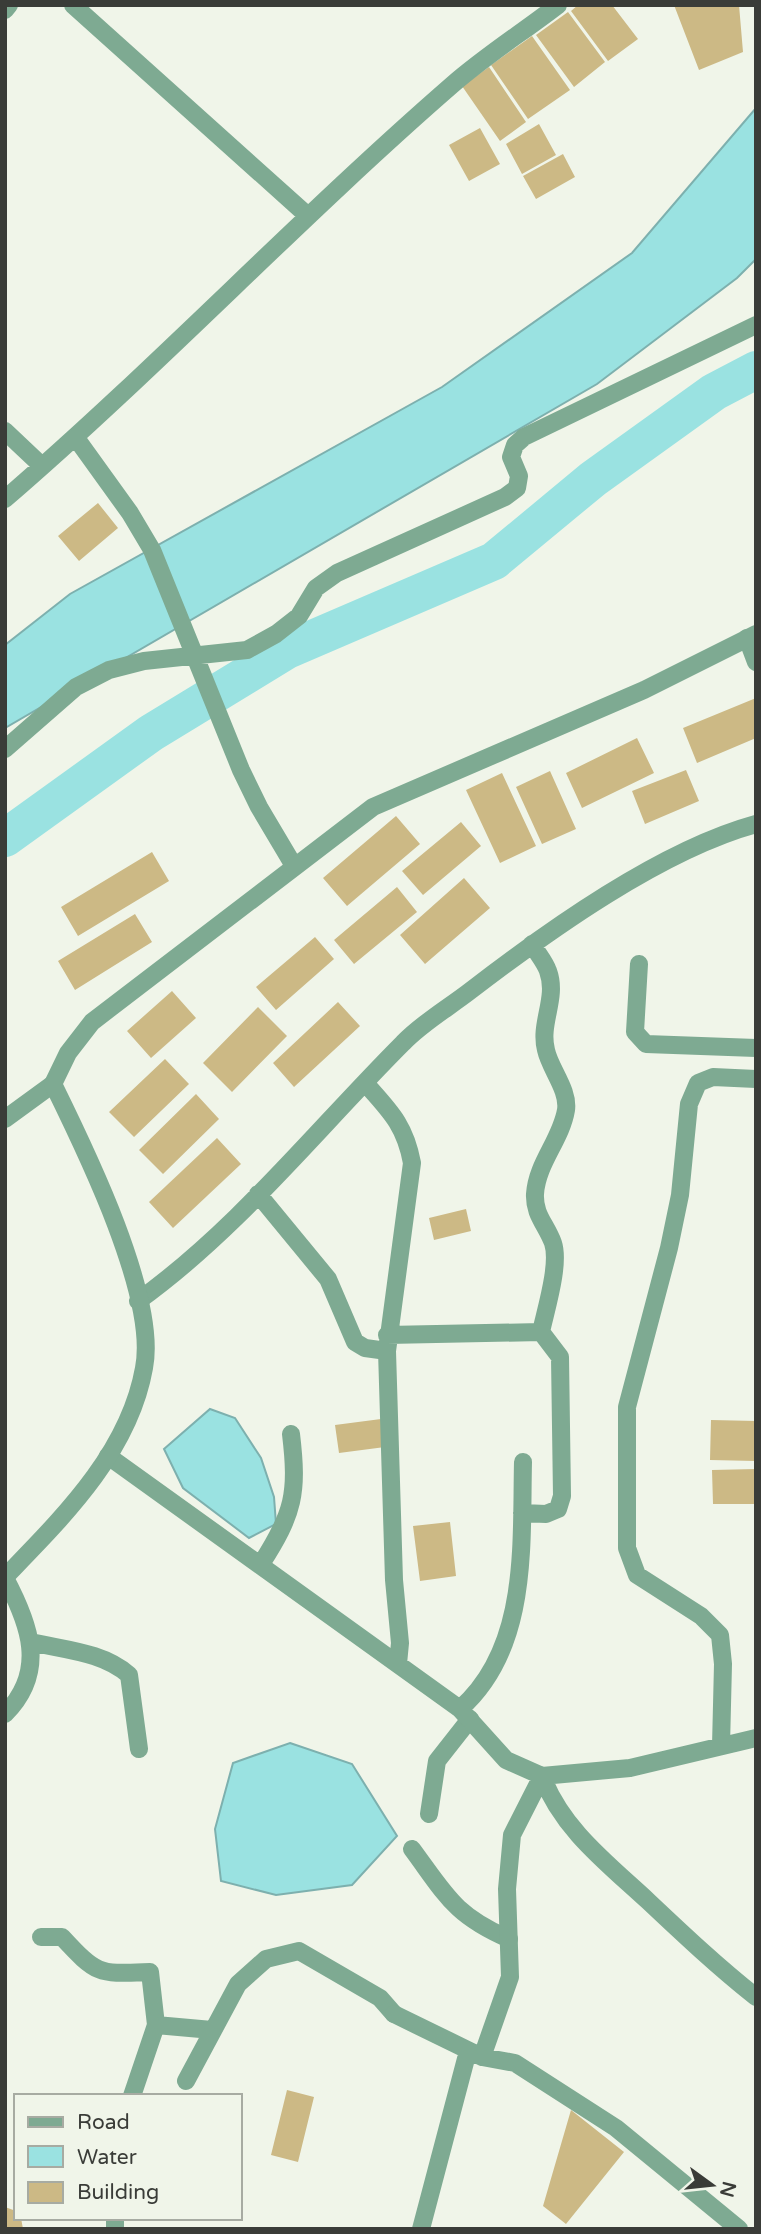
<svg xmlns="http://www.w3.org/2000/svg" width="761" height="2234" viewBox="0 0 761 2234" font-family="'Varela Round',sans-serif">
  <style>
    .water { fill: #9ae2e1; stroke: #7db0ae; stroke-width: 2 }
    .lines { fill: none; stroke-linecap: round; stroke-linejoin: round }
    .canal { stroke: #9ae2e1; stroke-width: 38 }
    .building { fill: #ccb985 }
    .service { stroke: #7eaa92; stroke-width: 18 }
    .minor { stroke: #7eaa92; stroke-width: 18 }
    .tertiary { stroke: #7eaa92; stroke-width: 18 }
  </style>
  <rect width="100%" height="100%" fill="#f0f5e9"/>
  <path class="water" d="M756,108V259L737,278L597,384L5,728V645L70,594L442,387L632,253Z
    M210,1409L235,1418L261,1458L274,1497L276,1524L249,1538L183,1488L164,1449Z
    M290,1743L352,1764L397,1836L352,1885L276,1895L221,1881L215,1829L233,1763Z"/>
  <g class="lines">
    <path class="canal" d="M5,838L151,733L287,650L494,561L593,479L714,392L756,370"/>
  </g>
  <path class="building" d="M578,5H612L638,39L608,61L571,11Z
    M674,5H739L743,52L699,70Z
    M568,12L605,62L574,87L536,35Z
    M532,36L570,90L528,119L491,65Z
    M489,67L526,122L500,141L462,86Z
    M539,124L556,155L522,174L506,144Z
    M480,128L500,164L469,181L449,145Z
    M563,154L575,177L536,199L523,176Z
    M98,503L118,528L79,561L58,536Z
    M756,698V738L697,763L683,728Z
    M637,738L654,773L582,808L566,773Z
    M686,770L699,801L645,824L632,791Z
    M550,771L576,829L542,844L516,787Z
    M502,773L536,846L500,863L466,790Z
    M396,816L420,844L347,906L323,878Z
    M461,822L481,846L423,895L402,871Z
    M152,852L169,881L78,936L61,907Z
    M464,878L490,908L425,964L400,935Z
    M397,887L417,912L354,964L334,940Z
    M135,914L152,942L75,990L58,961Z
    M315,937L334,959L276,1010L256,987Z
    M172,991L196,1018L151,1058L127,1031Z
    M338,1002L360,1026L294,1087L273,1063Z
    M258,1007L287,1036L232,1092L203,1063Z
    M165,1059L189,1084L134,1137L109,1112Z
    M196,1094L219,1119L163,1174L139,1150Z
    M217,1138L241,1164L173,1228L149,1202Z
    M466,1209L471,1231L434,1240L429,1218Z
    M381,1419L385,1447L339,1453L335,1425Z
    M711,1420L756,1421V1461L710,1460Z
    M756,1469V1504H713L712,1470Z
    M450,1522L456,1576L420,1581L413,1526Z
    M287,2090L314,2097L298,2162L271,2155Z
    M571,2110L624,2152L566,2224L543,2206Z
    M5,2207L16,2211V2218H21L23,2229H5Z"/>
  <g class="lines">
    <path class="service" d="M429,1814L437,1761L470,1719
      M412,1849C446,1895 454,1915 509,1939
      M41,1937H62C98,1976 99,1974 150,1972L156,2025
      M186,2081L238,1984L266,1959L299,1951L380,1998L394,2014
      M132,2096L156,2025L212,2030"/>
    <path class="minor" d="M73,5L308,216
      M5,10L9,5
      M5,431L42,466
      M76,438L130,513L152,550L241,770L259,807L294,866
      M5,499C159,366 299,218 452,85C485,56 523,32 558,5
      M747,638L756,662
      M5,749L76,687L109,670L144,661L247,650L276,634L299,616L316,588L337,573L505,497L517,488L519,476L511,457L515,445L524,437L756,325
      M639,964L635,1032L646,1044L756,1048
      M365,1083C390,1111 405,1125 412,1163L387,1351L394,1580L400,1643L398,1664
      M5,1119L53,1084
      M258,1194L328,1279L355,1342L365,1348L387,1351
      M138,1301C238,1229 316,1130 403,1043C422,1023 448,1008 470,991C548,931 661,850 756,824
      M387,1335L541,1332
      M108,1456L460,1709L506,1760L542,1776L630,1768L756,1738
      M522,1513L546,1514L558,1509L562,1496L560,1357L541,1332C546,1309 560,1264 553,1243C546,1224 534,1215 535,1194C537,1163 561,1140 566,1110C569,1090 550,1069 546,1050C539,1023 558,998 548,971C545,962 537,953 532,944
      M261,1564C294,1513 298,1493 291,1434
      M5,1578C29,1623 48,1671 5,1714
      M31,1642C65,1650 103,1652 129,1675L139,1749
      M460,1709C529,1648 521,1546 523,1462
      M721,1746L723,1664L720,1635L701,1616L637,1575L627,1548V1407L669,1248L680,1195L689,1104L698,1083L713,1077L756,1079
      M542,1776C562,1829 607,1863 648,1901C683,1934 718,1967 756,1997
      M394,2014L482,2057L515,2063L616,2128L739,2229
      M482,2057L510,1977L507,1889L512,1835L542,1776
      M115,2229V2218
      M421,2229L468,2051"/>
    <path class="tertiary" d="M5,1577C62,1518 129,1453 144,1368C158,1297 85,1149 53,1084L68,1053L92,1022L373,807L644,690L756,634"/>
  </g>
  <rect width="761" height="2234" fill="none" stroke="#3a3c38" stroke-width="14"/>
  <rect x="14" y="2094" width="228" height="126" fill="#f0f5e9" stroke="#a7aba2" stroke-width="2"/>
  <rect x="28" y="2117" width="35" height="10" fill="#7eaa92" stroke="#a7aba2" stroke-width="2"/>
  <text x="77" y="2129" font-size="21" fill="#3a3c38">Road</text>
  <rect x="28" y="2146" width="35" height="21" fill="#9ae2e1" stroke="#a7aba2" stroke-width="2"/>
  <text x="77" y="2164" font-size="21" fill="#3a3c38">Water</text>
  <rect x="28" y="2182" width="35" height="21" fill="#ccb985" stroke="#a7aba2" stroke-width="2"/>
  <text x="77" y="2199" font-size="21" fill="#3a3c38">Building</text>
  <g transform="translate(712 2185) rotate(105)" stroke="#f0f5e9" stroke-width="5" paint-order="stroke">
  <path d="M0-5L12 26L0 18L-12 26Z" fill="#3a3c38"/>
  <text y="-10" font-size="19" font-weight="bold" text-anchor="middle" fill="#3a3c38">N</text>
  </g>
</svg>
